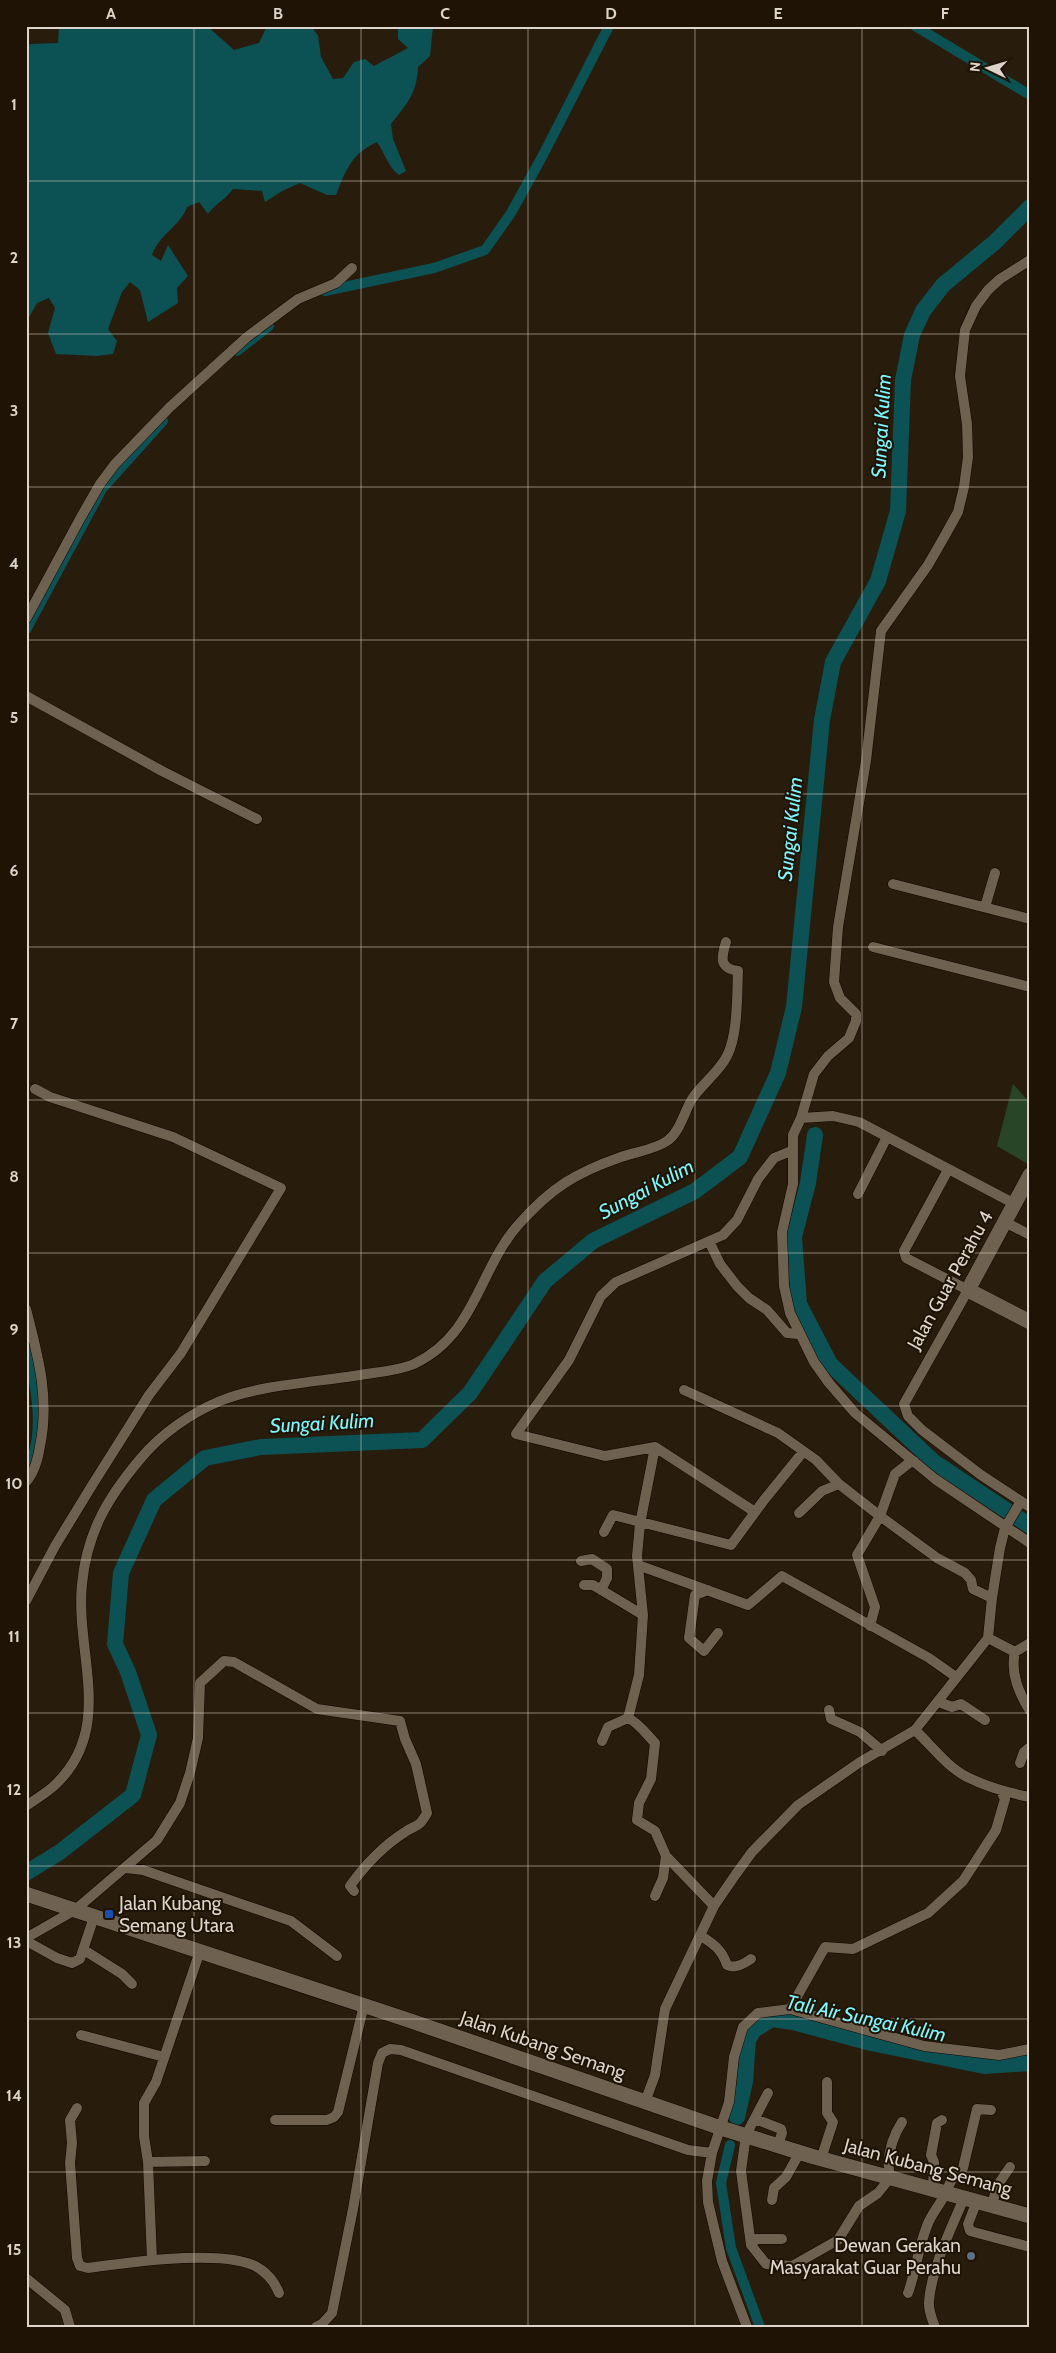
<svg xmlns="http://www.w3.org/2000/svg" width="1056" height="2353" viewBox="0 0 1056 2353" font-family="Cabin,sans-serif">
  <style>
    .green { fill: #294527 }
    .water { fill: #0c5255 }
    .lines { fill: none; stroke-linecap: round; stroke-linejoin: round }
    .canal { stroke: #0c5255; stroke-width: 10 }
    .river { stroke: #0c5255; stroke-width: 16 }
    .street-casing { stroke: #100600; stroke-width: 11 }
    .secondary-casing { stroke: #100600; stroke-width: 16 }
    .street { stroke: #6f614f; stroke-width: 10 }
    .secondary { stroke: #6f614f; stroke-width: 15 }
    .grid { fill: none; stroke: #ddd5cb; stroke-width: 1; stroke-opacity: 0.55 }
    .transit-dot { fill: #1a4fb4; stroke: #1e1304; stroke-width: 2 }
    .service-dot { fill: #5c6f8a; stroke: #1e1304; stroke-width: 2 }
    .labels { text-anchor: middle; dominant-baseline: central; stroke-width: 4; stroke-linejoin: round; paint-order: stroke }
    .street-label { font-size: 19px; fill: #ddd5cb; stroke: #1e1304 }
    .poi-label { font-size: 19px; fill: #ddd5cb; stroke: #1e1304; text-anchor: start }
    .water-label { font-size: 20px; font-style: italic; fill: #7df8fe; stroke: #1e1304 }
    .neatline { fill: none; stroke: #ddd5cb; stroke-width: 2 }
    .grid-label { font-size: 16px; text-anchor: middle; font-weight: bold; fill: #ddd5cb }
  </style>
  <rect width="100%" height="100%" fill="#281c0c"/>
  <path class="green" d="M1013,1084L1030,1103L1028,1164L997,1146Z"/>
  <path class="water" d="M207,26L234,50L259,43L267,26H311L318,36L321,57L333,79L343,78L354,62L365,59L374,66L408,48L398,39V26H433L430,56L418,67C417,93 407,104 391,124L393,139L406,171L399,175C388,167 385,153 377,142C351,154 346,170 336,195H327L300,183L282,191L265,202L262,191L233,189C226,199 215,204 208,214L199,202L187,207C179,228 160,233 152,255L161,261L168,245L188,276L177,288L178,303L148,322L140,290L130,282L122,292L108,329L117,341L113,354L97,356L56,354L48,333L55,308L49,298L37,303L26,323V46L31,44L58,43L59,27Z"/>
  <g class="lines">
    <path class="canal" d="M915,26L1030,95
      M325,291L434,268L485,250L511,213L543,155L609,26
      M237,351L269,326
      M26,630L102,489L163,421
      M26,1340C34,1377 48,1437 26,1470
      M730,2145L721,2183L731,2248L760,2327"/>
    <path class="river" d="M815,1135L808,1183L794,1237L799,1304L830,1364L934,1462L1030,1526
      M26,1873L60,1852L133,1795L149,1735L128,1672L115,1644L121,1573L154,1500L205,1458L261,1447L422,1440L470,1393L545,1281L593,1241L695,1191L740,1157L778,1073L794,1007L822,720L833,662L878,581L898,511L903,380L912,335L923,311L943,285L995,242L1030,207
      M737,2117L745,2082L748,2040L754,2030L772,2019L793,2022L871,2043L984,2066L1030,2063"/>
    <defs>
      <path id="street" d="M1030,260L1000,279L988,290L976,306L965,330L960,376L967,424L968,457L964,487L958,512L943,539L928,565L881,631L866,761L838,927L834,982L840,998L856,1014V1021L849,1038L828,1056L814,1074L801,1118L793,1135V1184L782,1232L784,1286L790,1313L814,1362L829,1383L855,1413L935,1479L1030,1543
        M26,619L81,517L100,484L115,464L170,407L247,337L298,299L336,283L352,268
        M26,696L162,771L257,819
        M893,884L1030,919
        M985,907L995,873
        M873,947L1030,987
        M801,1118L833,1116L859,1122L1015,1204
        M948,1170L904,1251L906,1258L968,1290L904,1404L908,1416L922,1430L981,1475L1030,1507
        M858,1194L887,1137
        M1005,1222L1030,1235
        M709,1241L720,1264L737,1286L749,1298L767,1310L787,1333L798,1334
        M26,1309C38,1356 50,1398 40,1446C38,1459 35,1472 26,1482
        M684,1390L778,1433L816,1460L839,1484L880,1516L937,1558L965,1573L971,1580L973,1589L992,1598
        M755,1512L655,1447L605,1456L516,1434L569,1360L601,1296L616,1282L723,1235L737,1220L758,1179L774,1158L791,1151
        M799,1513L822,1491L839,1484
        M604,1532L613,1515L731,1545L764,1500L803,1452
        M581,1561L592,1559L607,1569V1578L601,1590
        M638,1565L748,1605L782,1576L929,1658L956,1677
        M584,1585H593L643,1615
        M708,1590L695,1595L689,1638L704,1651L718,1633
        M26,1601L55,1546L91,1487L149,1395L181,1353L281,1188L173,1137L50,1097L35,1089
        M870,1626L875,1607L857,1555L880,1516L895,1474L909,1463L914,1461
        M988,1638L1015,1652L1030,1643
        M1015,1652C1010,1673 1019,1693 1030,1711
        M939,1702L952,1707L961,1704L985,1720
        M829,1710L831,1719L860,1732L882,1751
        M628,1718C639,1723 647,1735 655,1743L651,1779L639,1803L637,1820L655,1831L666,1856L663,1878L655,1896
        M915,1730C931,1745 947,1767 967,1777C987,1787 1009,1793 1030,1797
        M602,1741L608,1727L628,1718L639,1675L643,1615L637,1556L640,1524L655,1447
        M1020,1763L1024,1752L1030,1747
        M26,1806C36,1799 48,1792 56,1784C115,1727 75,1654 82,1584C87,1532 108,1497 141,1458C161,1434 191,1413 220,1401C258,1385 318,1382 360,1375C377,1372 398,1371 414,1364C476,1335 479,1268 519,1224C551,1188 575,1173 621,1157C635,1152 654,1150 667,1141C680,1132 684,1112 692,1099C702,1084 719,1072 727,1056C738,1035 737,995 738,971C719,968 721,958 726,942
        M666,1856L714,1906
        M126,1868L143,1870L291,1921L337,1956
        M701,1936C714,1944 722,1950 727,1965C736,1969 743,1964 751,1959
        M26,1938L75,1910L157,1840L180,1803L190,1773L198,1738L200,1683L224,1661L234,1662L317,1709L400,1721L405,1739L416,1764L427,1813C418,1829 418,1823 405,1832C383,1846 365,1865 350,1886L354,1891
        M30,1943L57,1958L72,1963L80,1959L94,1917
        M84,1950L122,1974L132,1984
        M790,2009L825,1947L853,1949L928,1913L963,1881L996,1830L1005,1799L1001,1791
        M81,2035L164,2057
        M768,2093L746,2135L741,2171L751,2245L766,2264L792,2266L838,2240L859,2206L878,2193L890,2178C886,2157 891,2139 902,2122
        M645,2102L655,2075L665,2009L714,1906L736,1874L752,1852L798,1805L860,1762L915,1730L988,1638L992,1598L1000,1548L1005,1528L1021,1501
        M77,2108L70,2120L72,2143L70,2163L77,2258L80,2266L88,2268C126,2263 230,2247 260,2269C269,2275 275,2283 279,2293
        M755,2119L781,2129L782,2133L778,2145
        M275,2120H327L334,2117L338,2112L364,2005
        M821,2159L833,2122L827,2113V2082
        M148,2162L205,2161
        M933,2189L934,2162L931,2155L937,2123L942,2120
        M772,2200L774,2188L786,2177L800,2152
        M977,2201L968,2224L970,2231L1030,2247
        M992,2205L997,2186L1010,2167
        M751,2245L756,2239H782
        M152,2260L148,2162L144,2136V2103L156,2082L200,1951
        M26,2278L65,2310L70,2327
        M908,2293C916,2271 918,2248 927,2226C930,2216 939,2206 944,2196C951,2183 950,2177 963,2168L977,2109L991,2110
        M316,2327L322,2324L332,2313L353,2209L378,2063L382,2053L390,2049L401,2050L688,2150L712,2153
        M747,2327L722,2261L708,2202L707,2181L712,2153L729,2102L734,2057L743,2027L758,2013L790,2009L924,2046L999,2055L1030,2049
        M935,2327C932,2319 928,2310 929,2301C932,2267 951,2229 964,2198"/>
      <path id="secondary" d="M1030,1175L968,1290L1030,1322
        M26,1894L411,2021L721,2128L811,2156L1030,2216"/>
    </defs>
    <use href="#street" class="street-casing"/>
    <use href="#secondary" class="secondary-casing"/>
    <use href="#street" class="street"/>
    <use href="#secondary" class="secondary"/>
  </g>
  <path class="grid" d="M194,26V2327M361,26V2327M528,26V2327M695,26V2327M862,26V2327M26,181H1030M26,334H1030M26,487H1030M26,640H1030M26,794H1030M26,947H1030M26,1100H1030M26,1253H1030M26,1406H1030M26,1560H1030M26,1713H1030M26,1866H1030M26,2019H1030M26,2172H1030"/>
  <rect class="transit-dot" x="104" y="1909" width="10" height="10" rx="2.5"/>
  <circle class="service-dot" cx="971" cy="2256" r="5"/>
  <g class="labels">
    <g class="street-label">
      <text transform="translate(950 1280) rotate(-61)">Jalan Guar Perahu 4</text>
      <text transform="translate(543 2045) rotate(19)">Jalan Kubang Semang</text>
      <text transform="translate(928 2167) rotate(15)">Jalan Kubang Semang</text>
    </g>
    <g class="poi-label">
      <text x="119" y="1903">Jalan Kubang<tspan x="119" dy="22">Semang Utara</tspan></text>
      <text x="961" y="2245" text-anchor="end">Dewan Gerakan<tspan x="961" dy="22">Masyarakat Guar Perahu</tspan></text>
    </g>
    <g class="water-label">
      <text transform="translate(881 426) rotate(-87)">Sungai Kulim</text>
      <text transform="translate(790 829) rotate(-84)">Sungai Kulim</text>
      <text transform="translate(646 1189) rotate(-28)">Sungai Kulim</text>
      <text transform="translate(322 1423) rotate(-3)">Sungai Kulim</text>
      <text transform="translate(866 2018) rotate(12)">Tali Air Sungai Kulim</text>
    </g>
  </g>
  <rect width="1056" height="2353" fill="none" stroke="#1e1304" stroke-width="55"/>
  <g transform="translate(988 68) rotate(275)" stroke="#1e1304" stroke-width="4" paint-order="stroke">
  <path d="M0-4L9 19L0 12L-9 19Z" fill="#ddd5cb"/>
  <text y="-8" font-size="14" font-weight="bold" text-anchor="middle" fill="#ddd5cb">N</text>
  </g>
  <rect x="28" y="28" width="1000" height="2298" class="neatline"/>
  <g class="grid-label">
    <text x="111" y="19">A</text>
    <text x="278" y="19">B</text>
    <text x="445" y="19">C</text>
    <text x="611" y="19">D</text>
    <text x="778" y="19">E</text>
    <text x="945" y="19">F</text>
    <text x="14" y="110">1</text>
    <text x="14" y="263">2</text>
    <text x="14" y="416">3</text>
    <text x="14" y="569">4</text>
    <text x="14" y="723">5</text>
    <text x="14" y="876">6</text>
    <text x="14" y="1029">7</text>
    <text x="14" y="1182">8</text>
    <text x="14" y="1335">9</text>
    <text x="14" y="1489">10</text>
    <text x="14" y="1642">11</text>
    <text x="14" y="1795">12</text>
    <text x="14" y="1948">13</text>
    <text x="14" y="2101">14</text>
    <text x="14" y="2255">15</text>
  </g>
</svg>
